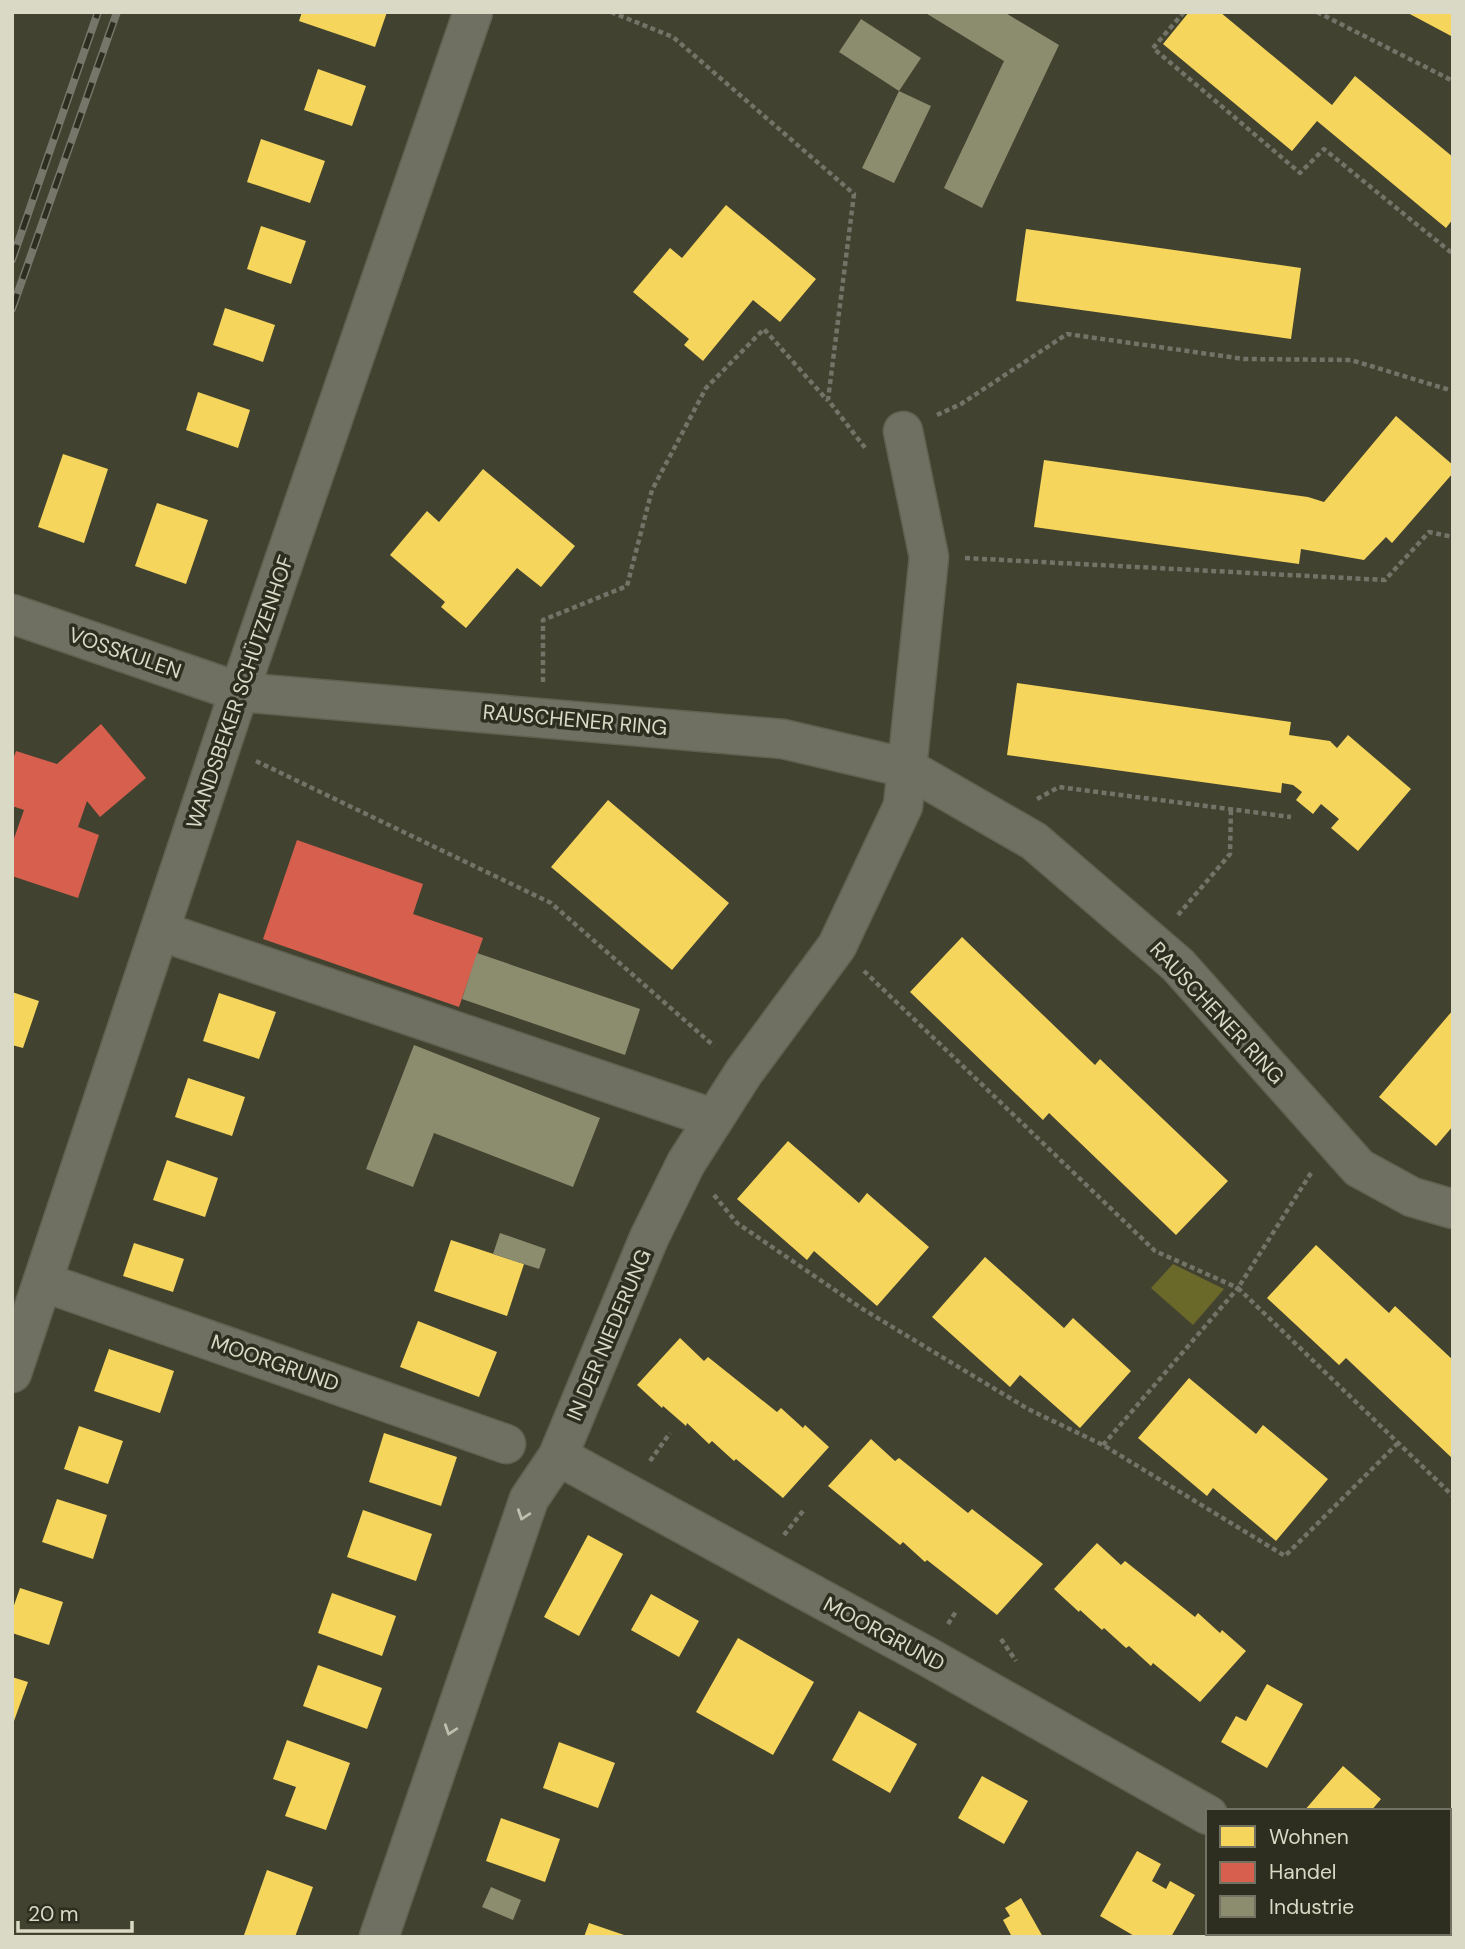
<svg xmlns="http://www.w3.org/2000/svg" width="1465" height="1949" viewBox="0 0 1465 1949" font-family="'DM Sans',sans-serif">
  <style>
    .green { fill: #6b6929 }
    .homes { fill: #f6d55c }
    .shops { fill: #d6604d }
    .industry { fill: #8c8c6e }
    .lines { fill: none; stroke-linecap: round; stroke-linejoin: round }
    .stream { stroke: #7c74b9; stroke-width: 12 }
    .minor-casing { stroke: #616151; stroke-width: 41 }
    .path { stroke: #737367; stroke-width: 4.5; stroke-dasharray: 5 3.5; stroke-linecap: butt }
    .minor { stroke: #707062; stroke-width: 38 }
    .rail-casing { stroke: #76766a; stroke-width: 8 }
    .rail { stroke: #2e2e20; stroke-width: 5; stroke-dasharray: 16; stroke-linecap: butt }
    .oneway { stroke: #bfbfad }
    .labels { text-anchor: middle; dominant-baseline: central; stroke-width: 7; stroke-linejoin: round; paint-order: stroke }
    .street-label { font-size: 21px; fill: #d9d9c6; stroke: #2e2e20 }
  </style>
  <rect width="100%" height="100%" fill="#424230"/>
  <path class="green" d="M1173,1264L1224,1289L1193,1325L1151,1288Z"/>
  <path class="homes" d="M302,12H387L375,47L299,21Z
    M1189,12H1220L1332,105L1355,76L1453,157V219L1446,228L1317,121L1292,151L1163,44Z
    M1406,12H1453V37Z
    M318,69L366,86L352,126L304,110Z
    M261,139L325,161L310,203L247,182Z
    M726,205L816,279L780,322L753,300L703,361L684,345L689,339L633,292L670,248L682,258Z
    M261,226L306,241L291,284L247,269Z
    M1026,229L1301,268L1291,339L1016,301Z
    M225,308L275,325L263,362L213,345Z
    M198,392L250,410L238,448L186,430Z
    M1396,416L1453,465V473L1392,543L1386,537L1364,560L1301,549L1299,564L1034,527L1044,460L1308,497L1324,502Z
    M63,454L108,469L84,543L38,527Z
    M483,469L575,546L541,587L517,568L466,628L441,607L445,602L390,555L427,511L439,522Z
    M157,503L208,520L186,584L135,566Z
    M1017,683L1291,722L1289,735L1330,741L1337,748L1348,735L1411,789L1358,851L1331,828L1339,819L1321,804L1313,814L1296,800L1302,792L1293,785L1282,783L1281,793L1007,755Z
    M608,800L729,903L672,970L551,867Z
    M962,937L1095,1065L1100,1059L1228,1181L1176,1235L1049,1113L1043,1120L910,992Z
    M12,992L39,1001L23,1048L12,1045Z
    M219,993L276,1012L259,1059L203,1041Z
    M1453,1010V1126L1436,1146L1379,1097Z
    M188,1078L245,1097L232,1136L175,1117Z
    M788,1141L859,1203L867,1193L929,1247L877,1306L814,1251L807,1260L737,1199Z
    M167,1160L218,1178L205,1217L153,1200Z
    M451,1240L524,1264L507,1316L434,1291Z
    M134,1243L184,1259L173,1292L123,1276Z
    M1316,1245L1389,1313L1395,1306L1453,1360V1459L1346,1358L1339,1365L1267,1298Z
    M985,1257L1064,1328L1073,1318L1131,1371L1080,1428L1020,1375L1010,1387L932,1317Z
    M418,1321L497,1352L479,1397L400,1367Z
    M680,1338L704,1361L708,1357L777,1412L781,1408L803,1428L805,1425L829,1447L783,1498L736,1459L734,1461L712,1441L709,1444L687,1423L686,1426L663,1406L662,1408L637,1385Z
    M109,1349L174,1371L160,1413L94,1391Z
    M1189,1378L1256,1434L1263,1425L1328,1479L1276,1541L1213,1488L1207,1496L1138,1438Z
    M79,1426L123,1441L108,1484L64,1469Z
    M384,1433L457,1457L441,1506L369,1482Z
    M871,1439L895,1461L899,1458L968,1513L972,1509L1043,1564L997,1615L927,1560L925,1562L903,1542L900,1545L828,1486Z
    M57,1499L107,1515L93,1559L42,1542Z
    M363,1510L432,1534L416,1581L347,1557Z
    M588,1535L623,1554L579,1636L544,1617Z
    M1097,1543L1121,1565L1125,1561L1195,1617L1198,1613L1220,1633L1222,1630L1246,1651L1200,1702L1153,1663L1151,1666L1129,1646L1126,1648L1104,1628L1102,1630L1080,1610L1079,1612L1054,1589Z
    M20,1588L63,1602L49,1645L12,1633V1611Z
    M332,1593L396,1616L382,1656L318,1633Z
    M651,1594L699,1621L679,1657L631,1630Z
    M738,1638L814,1682L773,1755L696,1712Z
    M318,1665L382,1688L367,1729L303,1706Z
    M12,1677L28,1682L14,1721L12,1720Z
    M1267,1684L1303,1704L1267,1768L1221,1742L1236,1716L1246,1721Z
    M859,1711L917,1744L890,1793L832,1760Z
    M287,1740L350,1763L326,1830L285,1816L296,1787L273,1779Z
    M559,1742L615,1763L598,1808L543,1788Z
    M1343,1766L1381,1799L1371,1811H1304Z
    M982,1776L1028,1801L1004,1844L958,1818Z
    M501,1818L560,1839L545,1882L486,1861Z
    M1137,1851L1161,1864L1152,1881L1166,1889L1170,1881L1195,1895L1171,1937H1136L1100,1916Z
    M267,1870L313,1887L295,1937L244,1935Z
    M1021,1898L1043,1937H1012L1003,1920L1010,1916L1005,1908Z
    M589,1923L627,1936V1937H584Z"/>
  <path class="shops" d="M101,724L146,778L100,817L87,801L78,827L99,835L78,898L12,876V844L24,810L12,806V762L16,751L57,764Z
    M297,840L423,884L413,914L483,938L459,1007L263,939Z"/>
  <path class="industry" d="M924,12H1004L1059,45L982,208L944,188L1004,61Z
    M861,19L921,58L899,91L839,52Z
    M899,91L931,106L894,183L862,168Z
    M477,953L640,1009L625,1055L462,999Z
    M414,1045L600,1118L573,1187L434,1133L413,1187L366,1169Z
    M500,1233L546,1249L539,1269L493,1254Z
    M491,1887L521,1900L513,1920L482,1907Z"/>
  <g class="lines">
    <path class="stream" d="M1449,1890L1453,1889"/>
    <defs>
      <path id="minor" d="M12,614L239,692L783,739L907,768L1034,841L1178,965L1359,1168L1412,1197L1453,1209
        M160,931L712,1118
        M43,1282L506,1444
        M12,1373L239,692L473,12
        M558,1456L928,1657L1208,1815
        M1332,1933L1335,1937
        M379,1937L529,1499L558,1456L649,1238L686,1163L744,1072L837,946L903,806L929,557L903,431
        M1288,1937L1294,1933"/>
    </defs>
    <use href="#minor" class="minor-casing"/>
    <path class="path" d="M611,12L673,37L854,194L828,400L866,449
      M1184,12L1153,48L1300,173L1324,149L1453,254
      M1317,12L1453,81
      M937,415L961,404L1067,334L1244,359L1351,360L1453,391
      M965,558L1385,580L1429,532L1453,537
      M543,682V620L627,586L652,490L706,388L764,329L827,400
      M256,761L551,903L714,1046
      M1037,799L1059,787L1291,817
      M1178,915L1230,854L1231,809
      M864,971L1155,1251L1238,1288L1103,1445
      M1311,1173L1238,1288L1453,1496
      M714,1195L737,1223L861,1308L1028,1409L1103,1445L1285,1556L1397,1444
      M650,1461L670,1433
      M784,1535L803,1511
      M948,1624L957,1610
      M1001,1639L1016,1661
      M1449,1830L1453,1828"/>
    <use href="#minor" class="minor"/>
    <defs>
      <path id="rail" d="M12,260L98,12
        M12,309L117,12"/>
    </defs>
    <use href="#rail" class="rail-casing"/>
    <use href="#rail" class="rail"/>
  </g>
  <defs><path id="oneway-chevron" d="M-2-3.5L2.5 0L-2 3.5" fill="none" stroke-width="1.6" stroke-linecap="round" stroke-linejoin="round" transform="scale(1.75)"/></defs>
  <g class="oneway">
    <use href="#oneway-chevron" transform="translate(523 1515) rotate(109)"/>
    <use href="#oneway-chevron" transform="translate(450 1730) rotate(109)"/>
  </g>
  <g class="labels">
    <g class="street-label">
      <text transform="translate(125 653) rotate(19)">VOSSKULEN</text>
      <text transform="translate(240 692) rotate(-71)">WANDSBEKER SCHÜTZENHOF</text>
      <text transform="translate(575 720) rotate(5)">RAUSCHENER RING</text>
      <text transform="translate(1217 1013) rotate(47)">RAUSCHENER RING</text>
      <text transform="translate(609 1335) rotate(-67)">IN DER NIEDERUNG</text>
      <text transform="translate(275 1363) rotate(19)">MOORGRUND</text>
      <text transform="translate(884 1634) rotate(28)">MOORGRUND</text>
    </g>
  </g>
  <rect width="1465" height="1949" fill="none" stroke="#d9d9c6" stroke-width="28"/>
  <rect x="1206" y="1809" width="245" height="126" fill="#2e2e20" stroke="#727262" stroke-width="2"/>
  <rect x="1220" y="1826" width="35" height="21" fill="#f6d55c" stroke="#727262" stroke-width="2"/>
  <text x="1269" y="1844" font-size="21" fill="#d9d9c6">Wohnen</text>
  <rect x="1220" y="1862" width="35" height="21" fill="#d6604d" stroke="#727262" stroke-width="2"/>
  <text x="1269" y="1879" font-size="21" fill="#d9d9c6">Handel</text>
  <rect x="1220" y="1896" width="35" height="21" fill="#8c8c6e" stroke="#727262" stroke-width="2"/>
  <text x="1269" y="1914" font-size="21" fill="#d9d9c6">Industrie</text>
  <path d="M18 1921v10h114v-10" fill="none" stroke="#d9d9c6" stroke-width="3.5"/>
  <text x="28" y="1921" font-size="21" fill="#d9d9c6" stroke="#2e2e20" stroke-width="5" paint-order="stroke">20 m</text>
</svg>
